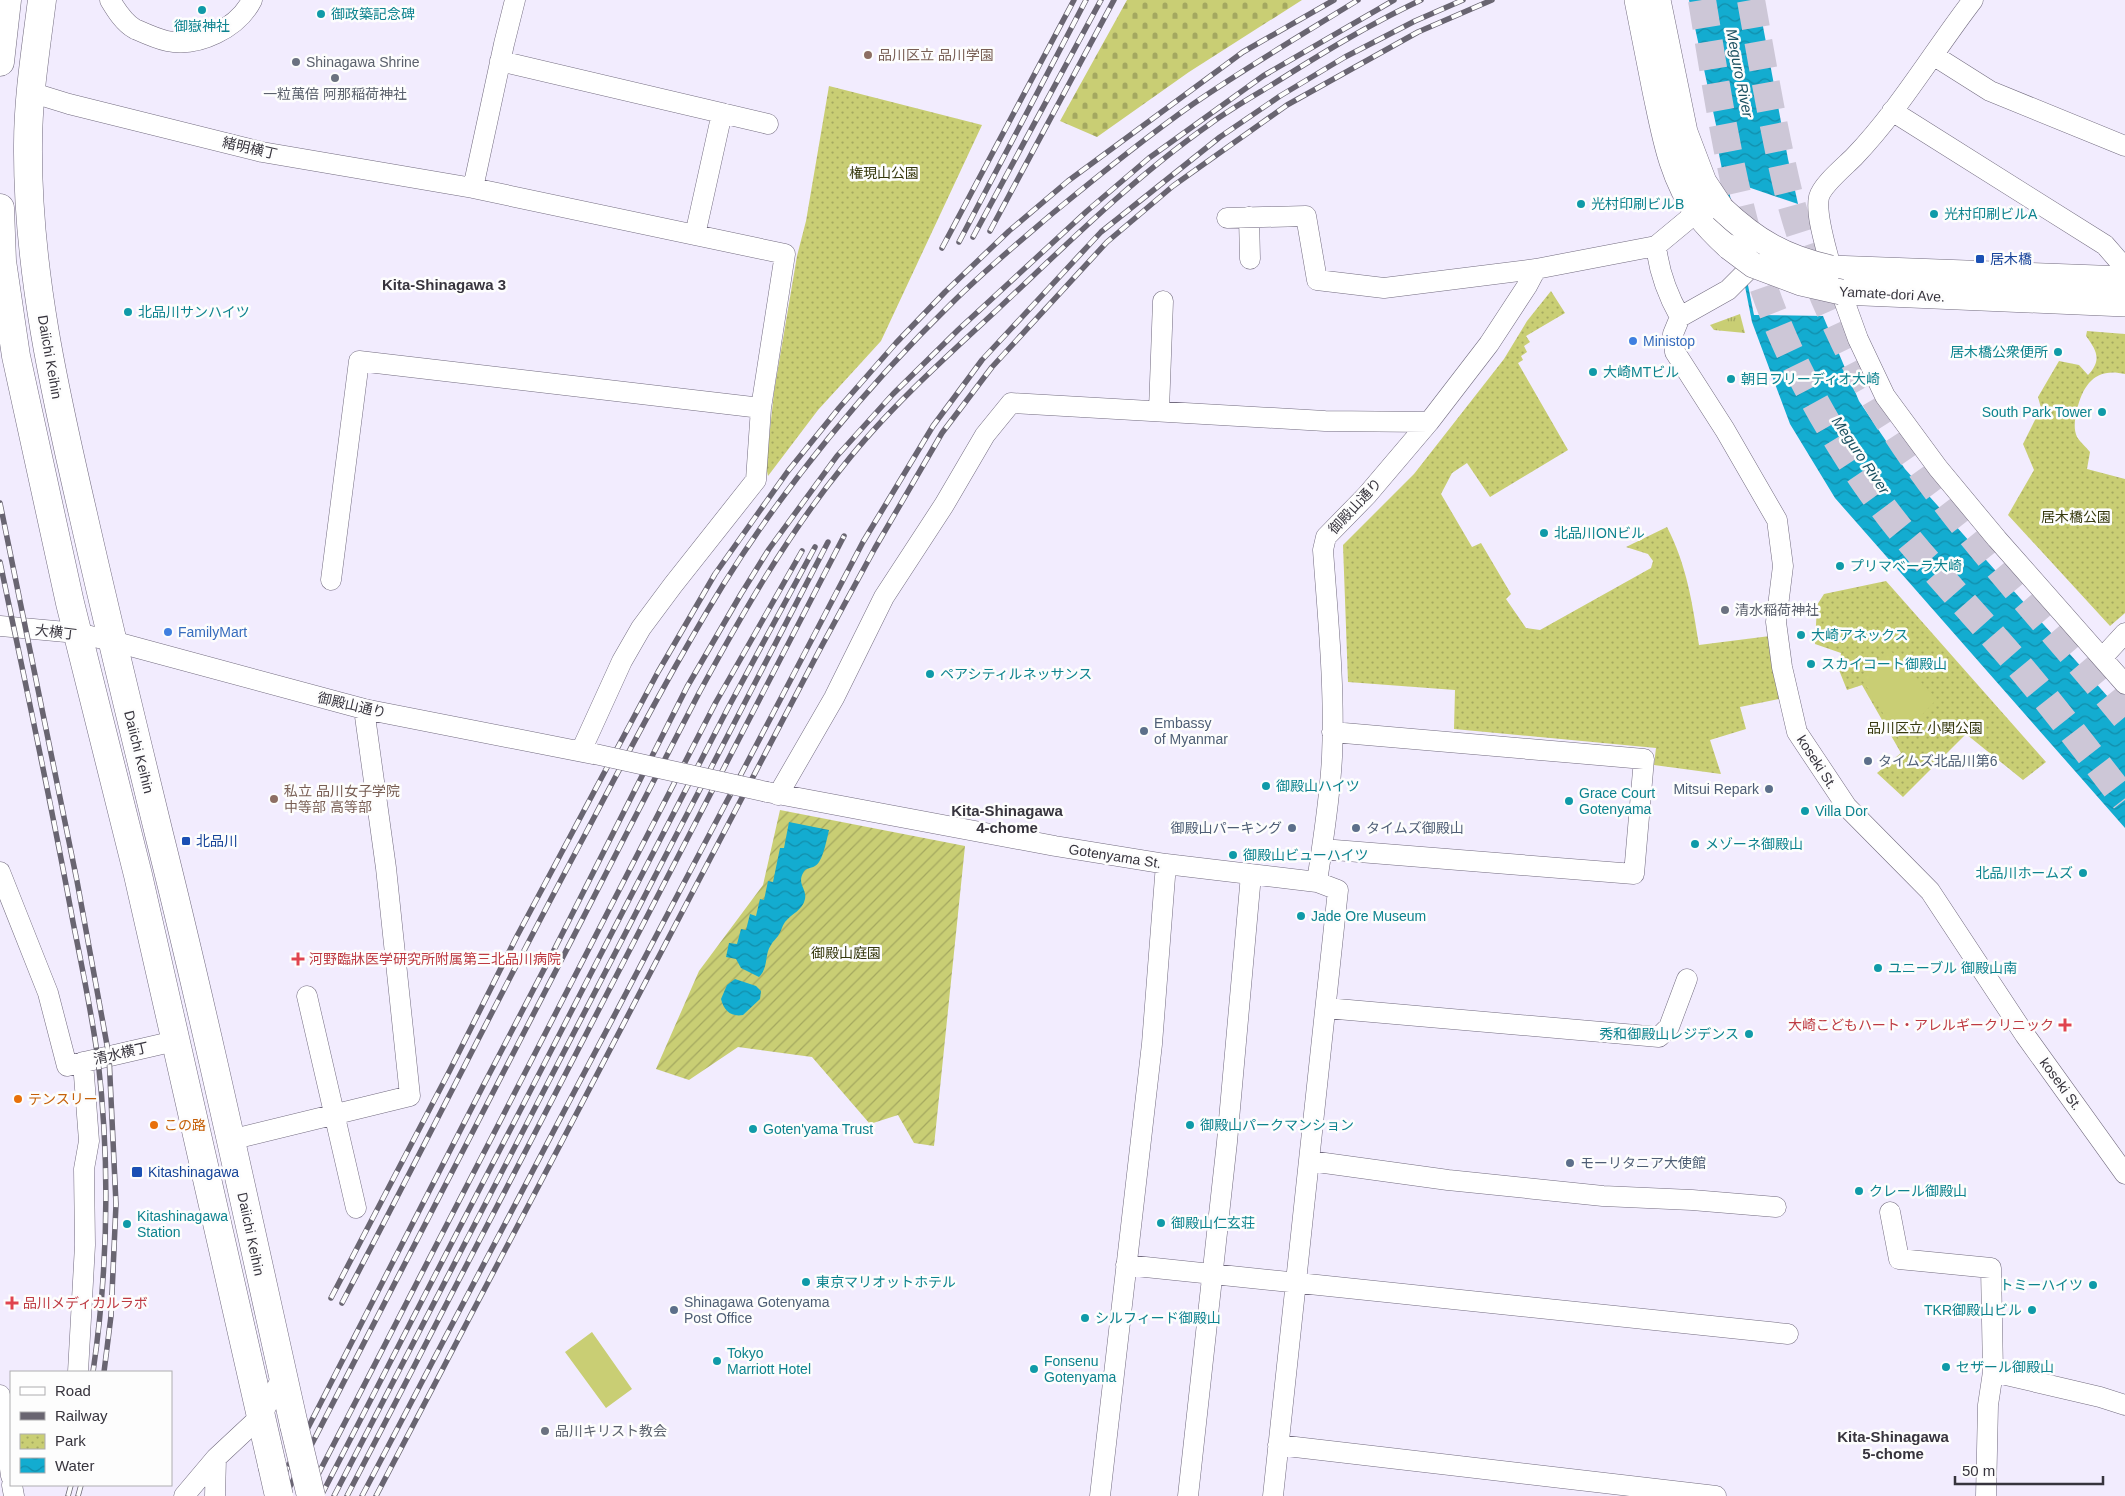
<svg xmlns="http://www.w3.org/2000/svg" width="2125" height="1496" viewBox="0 0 2125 1496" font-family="Arial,'Noto Sans JP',sans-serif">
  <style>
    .grass { fill: url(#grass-tufts) }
    .cemetery { fill: url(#cemetery-stones) }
    .park { fill: url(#park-dots) }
    .garden { fill: url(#garden-furrows) }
    .pitch { fill: #c9ce74 }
    .water { fill: url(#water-waves) }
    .pier { fill: #f2ecfe }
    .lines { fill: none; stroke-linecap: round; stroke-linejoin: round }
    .highway-tunnel { stroke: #cdc7d7; stroke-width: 28; stroke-dasharray: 28 14; stroke-linecap: butt }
    .minor-casing { stroke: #726b7f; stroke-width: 21 }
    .major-casing { stroke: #726b7f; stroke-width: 26 }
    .highway-casing { stroke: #726b7f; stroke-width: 29 }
    .minor { stroke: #fff; stroke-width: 20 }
    .major { stroke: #fff; stroke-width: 25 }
    .highway { stroke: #fff; stroke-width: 28 }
    .rail-casing { stroke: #696571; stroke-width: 5.5 }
    .rail { stroke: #fdfdfd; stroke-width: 4; stroke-dasharray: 11; stroke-linecap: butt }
    .minor-bridge-casing { stroke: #726b7f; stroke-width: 21; stroke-linecap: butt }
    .major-bridge-casing { stroke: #726b7f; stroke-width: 26; stroke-linecap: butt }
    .highway-bridge-casing { stroke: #726b7f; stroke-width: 29; stroke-linecap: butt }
    .minor-bridge { stroke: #fff; stroke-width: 20 }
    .major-bridge { stroke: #fff; stroke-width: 25 }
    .highway-bridge { stroke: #fff; stroke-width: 28 }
    .culture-dot { fill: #0f9aa8; stroke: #fdfdfd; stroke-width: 2 }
    .education-dot { fill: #8d6e63; stroke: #fdfdfd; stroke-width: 2 }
    .worship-dot { fill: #6b7280; stroke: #fdfdfd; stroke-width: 2 }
    .transit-dot { fill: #1a4fb4; stroke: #fdfdfd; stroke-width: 2 }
    .shop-dot { fill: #3f7fe0; stroke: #fdfdfd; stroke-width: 2 }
    .service-dot { fill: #5c6f8a; stroke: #fdfdfd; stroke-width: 2 }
    .health-dot { fill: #e0444e; stroke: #fdfdfd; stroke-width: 2 }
    .food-dot { fill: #e8710a; stroke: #fdfdfd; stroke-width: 2 }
    .labels { text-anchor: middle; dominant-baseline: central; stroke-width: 5; stroke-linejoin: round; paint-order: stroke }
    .culture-label { font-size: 14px; fill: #0d838f; stroke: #fdfdfd; text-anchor: start }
    .education-label { font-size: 14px; fill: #785e54; stroke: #fdfdfd; text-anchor: start }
    .worship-label { font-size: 14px; fill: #5b616d; stroke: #fdfdfd; text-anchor: start }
    .street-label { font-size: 14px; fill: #37343d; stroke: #fdfdfd }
    .park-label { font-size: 14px; fill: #36380d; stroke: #fdfdfd }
    .transit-label { font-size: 14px; fill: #164399; stroke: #fdfdfd; text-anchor: start }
    .shop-label { font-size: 14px; fill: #366cbe; stroke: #fdfdfd; text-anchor: start }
    .service-label { font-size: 14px; fill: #4e5e75; stroke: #fdfdfd; text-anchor: start }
    .health-label { font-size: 14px; fill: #be3a42; stroke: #fdfdfd; text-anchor: start }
    .food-label { font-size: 14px; fill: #c56008; stroke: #fdfdfd; text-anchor: start }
    .water-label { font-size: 15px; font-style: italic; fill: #1a5060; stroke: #fdfdfd }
    .neighbourhood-label { font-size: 15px; font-weight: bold; fill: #37343d; stroke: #fdfdfd }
  </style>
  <defs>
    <pattern id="grass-tufts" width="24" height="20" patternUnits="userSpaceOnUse" patternTransform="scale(1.25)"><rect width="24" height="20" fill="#c9ce74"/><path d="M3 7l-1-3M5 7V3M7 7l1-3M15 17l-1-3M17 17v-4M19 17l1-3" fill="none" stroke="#a4a860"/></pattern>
    <pattern id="cemetery-stones" width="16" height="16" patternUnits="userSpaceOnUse" patternTransform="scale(1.25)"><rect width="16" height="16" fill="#c9ce74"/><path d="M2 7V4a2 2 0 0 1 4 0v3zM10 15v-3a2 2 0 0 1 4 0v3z" fill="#a4a860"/></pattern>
    <pattern id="park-dots" width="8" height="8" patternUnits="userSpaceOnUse" patternTransform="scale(1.25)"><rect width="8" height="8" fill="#c9ce74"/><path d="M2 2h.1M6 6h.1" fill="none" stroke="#a4a860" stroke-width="1.8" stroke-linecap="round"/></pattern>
    <pattern id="garden-furrows" width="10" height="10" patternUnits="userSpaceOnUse" patternTransform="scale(1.25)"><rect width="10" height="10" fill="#c9ce74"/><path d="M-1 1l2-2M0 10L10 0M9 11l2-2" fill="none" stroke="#a4a860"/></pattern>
    <pattern id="water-waves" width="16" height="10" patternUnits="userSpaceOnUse" patternTransform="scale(1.25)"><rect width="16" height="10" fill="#13acd0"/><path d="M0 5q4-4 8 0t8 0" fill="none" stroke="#128daa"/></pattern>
  </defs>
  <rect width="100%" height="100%" fill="#f2ecfe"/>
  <path class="grass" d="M1740,314L1745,333L1714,330L1710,325Z"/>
  <path class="cemetery" d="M1127,0H1302L1189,72L1097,137L1060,121Z"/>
  <path class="park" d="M829,86L982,125L881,341L818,410L768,476L766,467L774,392L797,256L806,221Z
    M1551,291L1565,313L1526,336L1530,342L1524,346L1527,352L1521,356L1523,360L1518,363L1568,450L1490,497L1467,463L1452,473L1441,494L1472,547L1481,543L1511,594L1506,599L1526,628L1540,630L1651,568L1653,561L1648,554L1626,547L1667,527C1687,566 1692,602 1699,645L1770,636L1783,698L1740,707L1746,729L1710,740L1721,774L1654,765L1656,748L1454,729L1455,690L1348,682L1343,545L1414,474L1504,359L1527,321Z
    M2087,331L2125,334V374C2096,367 2083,384 2077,410C2075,419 2073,428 2077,437C2080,442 2086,447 2090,452L2087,469L2125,479V613L2110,626L2008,515L2034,470L2023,444L2041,408L2038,397L2059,361L2079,365L2088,375C2102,360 2097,351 2086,336Z
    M1886,581L2046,762L2023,780L1966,734L1903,797L1877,773L1901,753L1862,685L1847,690L1839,670L1841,653L1815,644L1817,605L1824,594Z"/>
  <path class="garden" d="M780,810L965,846L934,1146L914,1143L898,1115L870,1124L812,1057L738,1047L689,1080L656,1069L699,971L763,885Z"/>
  <path class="pitch" d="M1890,650L1937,699L1899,739L1861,678Z
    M592,1332L632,1389L606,1408L565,1352Z"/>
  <path class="water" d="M1689,0H1758L1788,159L1823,316L1859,401L1905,469L2125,716V828L1835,498L1790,424L1752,322L1718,149L1735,151L1721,148Z
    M789,822L829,830C827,838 823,862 815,866C810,869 806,867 803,873C797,884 807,889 805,899C803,910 791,914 785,922C782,926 781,932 778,936C776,939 773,941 771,945C764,955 769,967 759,977L741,968L736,959L726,957L729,943L737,944L741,929L746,930L750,914L756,916L760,899L764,900L768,881L773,882L780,848H784Z
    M735,979L756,986L761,991L760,999L743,1015C731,1017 724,1011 721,999L727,985Z"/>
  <path class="pier" d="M1724,166L1729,175L1745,186L1801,205L1826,316L1754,315Z"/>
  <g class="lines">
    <path class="highway-tunnel" d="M1702,0C1722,122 1739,247 1793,359C1822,419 1858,477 1899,528C1941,580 1988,628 2030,679C2063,719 2094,760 2125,800
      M1751,0C1763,67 1774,134 1790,199C1803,248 1823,298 1845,343C1914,485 2026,596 2125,717"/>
    <defs>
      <path id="minor" d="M110,0C116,10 124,23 135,29C144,33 157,39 167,41C198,48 238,28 252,0
        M1933,55L1990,91L2125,146
        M500,61L768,124
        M30,92L69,104L262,152L473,188L785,254L761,408
        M1892,111L2105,245L2125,268
        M473,188L504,44L515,0
        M1249,217L1250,259
        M1227,218L1306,216L1317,280L1384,288L1536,269L1656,246L1697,212
        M695,235L722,113
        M1656,246C1659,272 1667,294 1680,317
        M1753,265L1728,290L1680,317L1673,334L1675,352L1725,430L1777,520L1783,566L1776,622L1782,667L1797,732L1847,807L1930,891L2025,1035L2125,1174
        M1831,268C1827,250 1815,215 1819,197C1822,185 1844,167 1854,157C1899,110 1933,52 1973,0
        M1841,292L1858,339L1885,396L1938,468L1997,539L2125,684
        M1159,410L1163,301
        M331,580L359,361L761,408L756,480L673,585L641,628L622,661L581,751
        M0,626L77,633L112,641L364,709L593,754
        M2103,657L2125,633
        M767,792L1055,846L1166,864L1317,882L1338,890L1273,1496
        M778,795L834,698L884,597L944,505L985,435L1011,403L1325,421L1429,422
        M1322,849L1634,874L1644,759L1332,732
        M0,872L48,993L67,1066L175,1041
        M1317,882C1323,840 1330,799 1332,757C1335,688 1328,619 1323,550L1326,537L1367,495L1429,422L1489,344L1527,286L1536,269
        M307,996L356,1208
        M1326,1008L1659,1037L1669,1027L1687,979
        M230,1140L410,1096L386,868L364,709
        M1310,1161L1448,1180L1603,1196L1692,1200L1776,1207
        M1890,1212L1899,1259L1991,1268L1993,1372L1988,1405L1986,1496
        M1126,1265L1788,1334
        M78,1372L85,1245L84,1169L89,1141L83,1062
        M1993,1372L2100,1397L2125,1405
        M0,1395L11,1476
        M1278,1445L1716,1496
        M12,1485L14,1496
        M184,1496L216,1458L261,1416L283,1376
        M215,1496L216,1458
        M1100,1496L1152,1044L1166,864
        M1188,1496L1227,1142L1251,875"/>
      <path id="major" d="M1637,0C1643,30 1649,60 1655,91C1664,133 1671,178 1698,214C1707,226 1718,237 1729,247
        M1658,0L1685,132L1704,182L1722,209
        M1831,268L2125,279
        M1841,292L2125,304"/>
      <path id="highway" d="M42,0C36,48 28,97 28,145C27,270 55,393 83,514C107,620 133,727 159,834C208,1030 250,1228 294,1425
        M0,62L7,0
        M0,208L2,261L16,356L70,603L138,875L272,1465"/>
    </defs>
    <use href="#minor" class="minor-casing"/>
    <use href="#major" class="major-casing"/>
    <use href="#highway" class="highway-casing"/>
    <use href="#minor" class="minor"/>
    <use href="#major" class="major"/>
    <use href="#highway" class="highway"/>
    <defs>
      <path id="rail" d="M990,231L1114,0
        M973,237L1101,0
        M959,242L1086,0
        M942,248L1074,0
        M0,503L77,881L109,1056L116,1204L111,1316L104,1372
        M0,562C25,682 51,801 73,922C82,967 92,1014 98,1060C110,1163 108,1269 93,1372
        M331,1298L450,1070L517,936L658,672L715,574L788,471L839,408L896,343L945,292L1009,231L1068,181L1243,52L1334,0
        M342,1303C422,1151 499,996 580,844C626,757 671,670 723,585C785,485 868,385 952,303C984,271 1019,242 1053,213C1099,175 1145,138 1193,104C1247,67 1303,34 1358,0
        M68,1496L71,1485
        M78,1496L81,1485
        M273,1496L483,1086L552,954L687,687L741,594L769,549L837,456L893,394L958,330L1087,211L1149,158L1263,76L1394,0
        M285,1496L699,693C742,614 787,535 844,465C888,409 946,357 998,309C1066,245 1133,178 1210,124C1229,110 1250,98 1270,86C1319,55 1368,25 1421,0
        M307,1496L716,702L802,551
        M321,1496L728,708L815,547
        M334,1496L828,542
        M347,1496L844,536
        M362,1496L863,542L933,426L982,360L1101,232L1220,137L1280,96L1345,57L1415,21L1463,0
        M376,1496L819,651L875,548L942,433L992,367L1107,242L1173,186L1287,105L1418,32L1492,0"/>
    </defs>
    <use href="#rail" class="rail-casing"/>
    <use href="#rail" class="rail"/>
    <defs>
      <path id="minor-bridge" d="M595,754L767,792"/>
      <path id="major-bridge" d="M1722,209C1756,241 1785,258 1831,268
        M1729,247L1753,265L1801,283L1841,292"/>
      <path id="highway-bridge" d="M294,1425L311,1496
        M272,1465L279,1496"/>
    </defs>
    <use href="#minor-bridge" class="minor-bridge-casing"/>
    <use href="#major-bridge" class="major-bridge-casing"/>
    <use href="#highway-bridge" class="highway-bridge-casing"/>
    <use href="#minor-bridge" class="minor-bridge"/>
    <use href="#major-bridge" class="major-bridge"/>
    <use href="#highway-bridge" class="highway-bridge"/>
  </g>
  <g class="culture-dot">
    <circle cx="202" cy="10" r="5"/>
    <circle cx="321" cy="14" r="5"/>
    <circle cx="1581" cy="204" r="5"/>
    <circle cx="1934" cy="214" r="5"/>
    <circle cx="128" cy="312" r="5"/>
    <circle cx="2058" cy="352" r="5"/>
    <circle cx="1593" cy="372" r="5"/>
    <circle cx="1731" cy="379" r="5"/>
    <circle cx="2102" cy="412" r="5"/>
    <circle cx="1544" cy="533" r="5"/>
    <circle cx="1840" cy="566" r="5"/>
    <circle cx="1801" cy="635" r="5"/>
    <circle cx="1811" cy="664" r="5"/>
    <circle cx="930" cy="674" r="5"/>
    <circle cx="1266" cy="786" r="5"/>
    <circle cx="1569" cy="801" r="5"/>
    <circle cx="1805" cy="811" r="5"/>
    <circle cx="1695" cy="844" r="5"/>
    <circle cx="1233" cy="855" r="5"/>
    <circle cx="2083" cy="873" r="5"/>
    <circle cx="1301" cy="916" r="5"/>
    <circle cx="1878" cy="968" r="5"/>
    <circle cx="1749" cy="1034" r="5"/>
    <circle cx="1190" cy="1125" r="5"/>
    <circle cx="753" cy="1129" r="5"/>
    <circle cx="1859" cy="1191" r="5"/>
    <circle cx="1161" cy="1223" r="5"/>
    <circle cx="127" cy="1224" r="5"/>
    <circle cx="806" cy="1282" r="5"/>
    <circle cx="2093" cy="1285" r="5"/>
    <circle cx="2032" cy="1310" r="5"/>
    <circle cx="1085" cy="1318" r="5"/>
    <circle cx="717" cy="1361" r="5"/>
    <circle cx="1946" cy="1367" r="5"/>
    <circle cx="1034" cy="1369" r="5"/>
  </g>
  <g class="education-dot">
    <circle cx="868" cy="55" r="5"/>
    <circle cx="274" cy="799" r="5"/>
  </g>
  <g class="worship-dot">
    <circle cx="296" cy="62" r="5"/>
    <circle cx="335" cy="78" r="5"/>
    <circle cx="1725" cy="610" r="5"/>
    <circle cx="545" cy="1431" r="5"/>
  </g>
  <g class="transit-dot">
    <rect x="1975" y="254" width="10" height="10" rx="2.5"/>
    <rect x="181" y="836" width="10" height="10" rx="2.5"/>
    <rect x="131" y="1166" width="12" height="12" rx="2.5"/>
  </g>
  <g class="shop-dot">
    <circle cx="1633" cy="341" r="5"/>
    <circle cx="168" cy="632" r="5"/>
  </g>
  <g class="service-dot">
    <circle cx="1144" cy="731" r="5"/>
    <circle cx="1868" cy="761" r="5"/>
    <circle cx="1769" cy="789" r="5"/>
    <circle cx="1292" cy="828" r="5"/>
    <circle cx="1356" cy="828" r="5"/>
    <circle cx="1570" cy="1163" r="5"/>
    <circle cx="674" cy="1310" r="5"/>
  </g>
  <g class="health-dot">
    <path d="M295.5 951.5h5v5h5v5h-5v5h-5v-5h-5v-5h5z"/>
    <path d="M2062.5 1017.5h5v5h5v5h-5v5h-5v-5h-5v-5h5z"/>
    <path d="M9.5 1295.5h5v5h5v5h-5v5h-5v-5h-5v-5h5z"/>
  </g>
  <g class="food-dot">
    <circle cx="18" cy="1099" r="5"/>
    <circle cx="154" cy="1125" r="5"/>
  </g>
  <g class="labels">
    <g class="culture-label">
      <text x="331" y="14">御政築記念碑</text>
      <text x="202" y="26" text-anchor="middle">御嶽神社</text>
      <text x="1591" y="204">光村印刷ビルB</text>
      <text x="1944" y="214">光村印刷ビルA</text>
      <text x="138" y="312">北品川サンハイツ</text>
      <text x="2048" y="352" text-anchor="end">居木橋公衆便所</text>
      <text x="1603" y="372">大崎MTビル</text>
      <text x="1741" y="379">朝日フリーディオ大崎</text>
      <text x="2092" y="412" text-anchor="end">South Park Tower</text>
      <text x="1554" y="533">北品川ONビル</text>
      <text x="1850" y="566">プリマベーラ大崎</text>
      <text x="1811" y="635">大崎アネックス</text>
      <text x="1821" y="664">スカイコート御殿山</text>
      <text x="940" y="674">ペアシティルネッサンス</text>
      <text x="1276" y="786">御殿山ハイツ</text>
      <text x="1579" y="793">Grace Court<tspan x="1579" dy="16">Gotenyama</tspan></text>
      <text x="1815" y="811">Villa Dor</text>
      <text x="1705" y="844">メゾーネ御殿山</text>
      <text x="1243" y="855">御殿山ビューハイツ</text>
      <text x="2073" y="873" text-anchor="end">北品川ホームズ</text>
      <text x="1311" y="916">Jade Ore Museum</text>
      <text x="1888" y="968">ユニーブル 御殿山南</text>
      <text x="1739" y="1034" text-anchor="end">秀和御殿山レジデンス</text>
      <text x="1200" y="1125">御殿山パークマンション</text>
      <text x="763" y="1129">Goten'yama Trust</text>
      <text x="1869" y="1191">クレール御殿山</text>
      <text x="137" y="1216">Kitashinagawa<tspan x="137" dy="16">Station</tspan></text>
      <text x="1171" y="1223">御殿山仁玄荘</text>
      <text x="816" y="1282">東京マリオットホテル</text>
      <text x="2083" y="1285" text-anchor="end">トミーハイツ</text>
      <text x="2022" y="1310" text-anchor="end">TKR御殿山ビル</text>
      <text x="1095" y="1318">シルフィード御殿山</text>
      <text x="727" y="1353">Tokyo<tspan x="727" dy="16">Marriott Hotel</tspan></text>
      <text x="1044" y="1361">Fonsenu<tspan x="1044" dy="16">Gotenyama</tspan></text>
      <text x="1956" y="1367">セザール御殿山</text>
    </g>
    <g class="education-label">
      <text x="878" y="55">品川区立 品川学園</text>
      <text x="284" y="791">私立 品川女子学院<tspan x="284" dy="16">中等部 高等部</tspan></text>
    </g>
    <g class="worship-label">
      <text x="306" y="62">Shinagawa Shrine</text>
      <text x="335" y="94" text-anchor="middle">一粒萬倍 阿那稲荷神社</text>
      <text x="1735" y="610">清水稲荷神社</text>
      <text x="555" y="1431">品川キリスト教会</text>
    </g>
    <g class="street-label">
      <text transform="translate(250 148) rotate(13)">緒明横丁</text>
      <text transform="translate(1892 294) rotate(3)">Yamate-dori Ave.</text>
      <text transform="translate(50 357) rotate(80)">Daiichi Keihin</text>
      <text transform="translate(1355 506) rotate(-47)">御殿山通り</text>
      <text transform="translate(56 632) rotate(7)">大横丁</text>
      <text transform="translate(352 705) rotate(13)">御殿山通り</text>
      <text transform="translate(139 752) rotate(76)">Daiichi Keihin</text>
      <text transform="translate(1817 762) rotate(57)">koseki St.</text>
      <text transform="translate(1115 856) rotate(9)">Gotenyama St.</text>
      <text transform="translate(121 1053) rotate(-13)">清水横丁</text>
      <text transform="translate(2061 1084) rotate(54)">koseki St.</text>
      <text transform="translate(251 1234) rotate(78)">Daiichi Keihin</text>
    </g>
    <g class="park-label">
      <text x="884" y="173">権現山公園</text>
      <text x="2076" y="517">居木橋公園</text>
      <text x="1925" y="728">品川区立 小関公園</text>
      <text x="846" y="953">御殿山庭園</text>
    </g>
    <g class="transit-label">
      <text x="1990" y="259">居木橋</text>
      <text x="196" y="841">北品川</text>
      <text x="148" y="1172">Kitashinagawa</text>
    </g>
    <g class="shop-label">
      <text x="1643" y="341">Ministop</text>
      <text x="178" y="632">FamilyMart</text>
    </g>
    <g class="service-label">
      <text x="1154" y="723">Embassy<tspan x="1154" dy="16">of Myanmar</tspan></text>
      <text x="1878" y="761">タイムズ北品川第6</text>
      <text x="1759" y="789" text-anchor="end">Mitsui Repark</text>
      <text x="1282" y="828" text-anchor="end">御殿山パーキング</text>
      <text x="1366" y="828">タイムズ御殿山</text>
      <text x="1580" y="1163">モーリタニア大使館</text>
      <text x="684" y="1302">Shinagawa Gotenyama<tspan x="684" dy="16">Post Office</tspan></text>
    </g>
    <g class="health-label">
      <text x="309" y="959">河野臨牀医学研究所附属第三北品川病院</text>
      <text x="2054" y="1025" text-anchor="end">大崎こどもハート・アレルギークリニック</text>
      <text x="23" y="1303">品川メディカルラボ</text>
    </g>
    <g class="food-label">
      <text x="28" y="1099">テンスリー</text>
      <text x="164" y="1125">この路</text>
    </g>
    <g class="water-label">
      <text transform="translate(1740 73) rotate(79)">Meguro River</text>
      <text transform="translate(1861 455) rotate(56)">Meguro River</text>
    </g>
    <g class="neighbourhood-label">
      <text x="444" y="284">Kita-Shinagawa 3</text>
      <text x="1007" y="810">Kita-Shinagawa<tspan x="1007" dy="17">4-chome</tspan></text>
      <text x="1893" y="1436">Kita-Shinagawa<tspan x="1893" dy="17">5-chome</tspan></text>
    </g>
  </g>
  <rect x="10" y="1371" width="162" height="115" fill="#fdfdfd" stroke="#aeadb0"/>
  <rect x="20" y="1387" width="25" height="8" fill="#ffffff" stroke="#aeadb0"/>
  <text x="55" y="1396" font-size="15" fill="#37343d">Road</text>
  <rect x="20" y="1412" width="25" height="8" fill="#696571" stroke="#aeadb0"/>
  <text x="55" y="1421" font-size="15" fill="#37343d">Railway</text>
  <rect x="20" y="1434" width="25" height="15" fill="url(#park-dots)" stroke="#aeadb0"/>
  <text x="55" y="1446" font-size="15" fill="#37343d">Park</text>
  <rect x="20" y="1458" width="25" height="15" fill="url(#water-waves)" stroke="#aeadb0"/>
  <text x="55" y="1471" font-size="15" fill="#37343d">Water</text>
  <path d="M1955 1476v8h148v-8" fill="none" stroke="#37343d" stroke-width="2.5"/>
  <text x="1962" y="1476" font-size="15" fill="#37343d" stroke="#fdfdfd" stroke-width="4" paint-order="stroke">50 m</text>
</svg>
